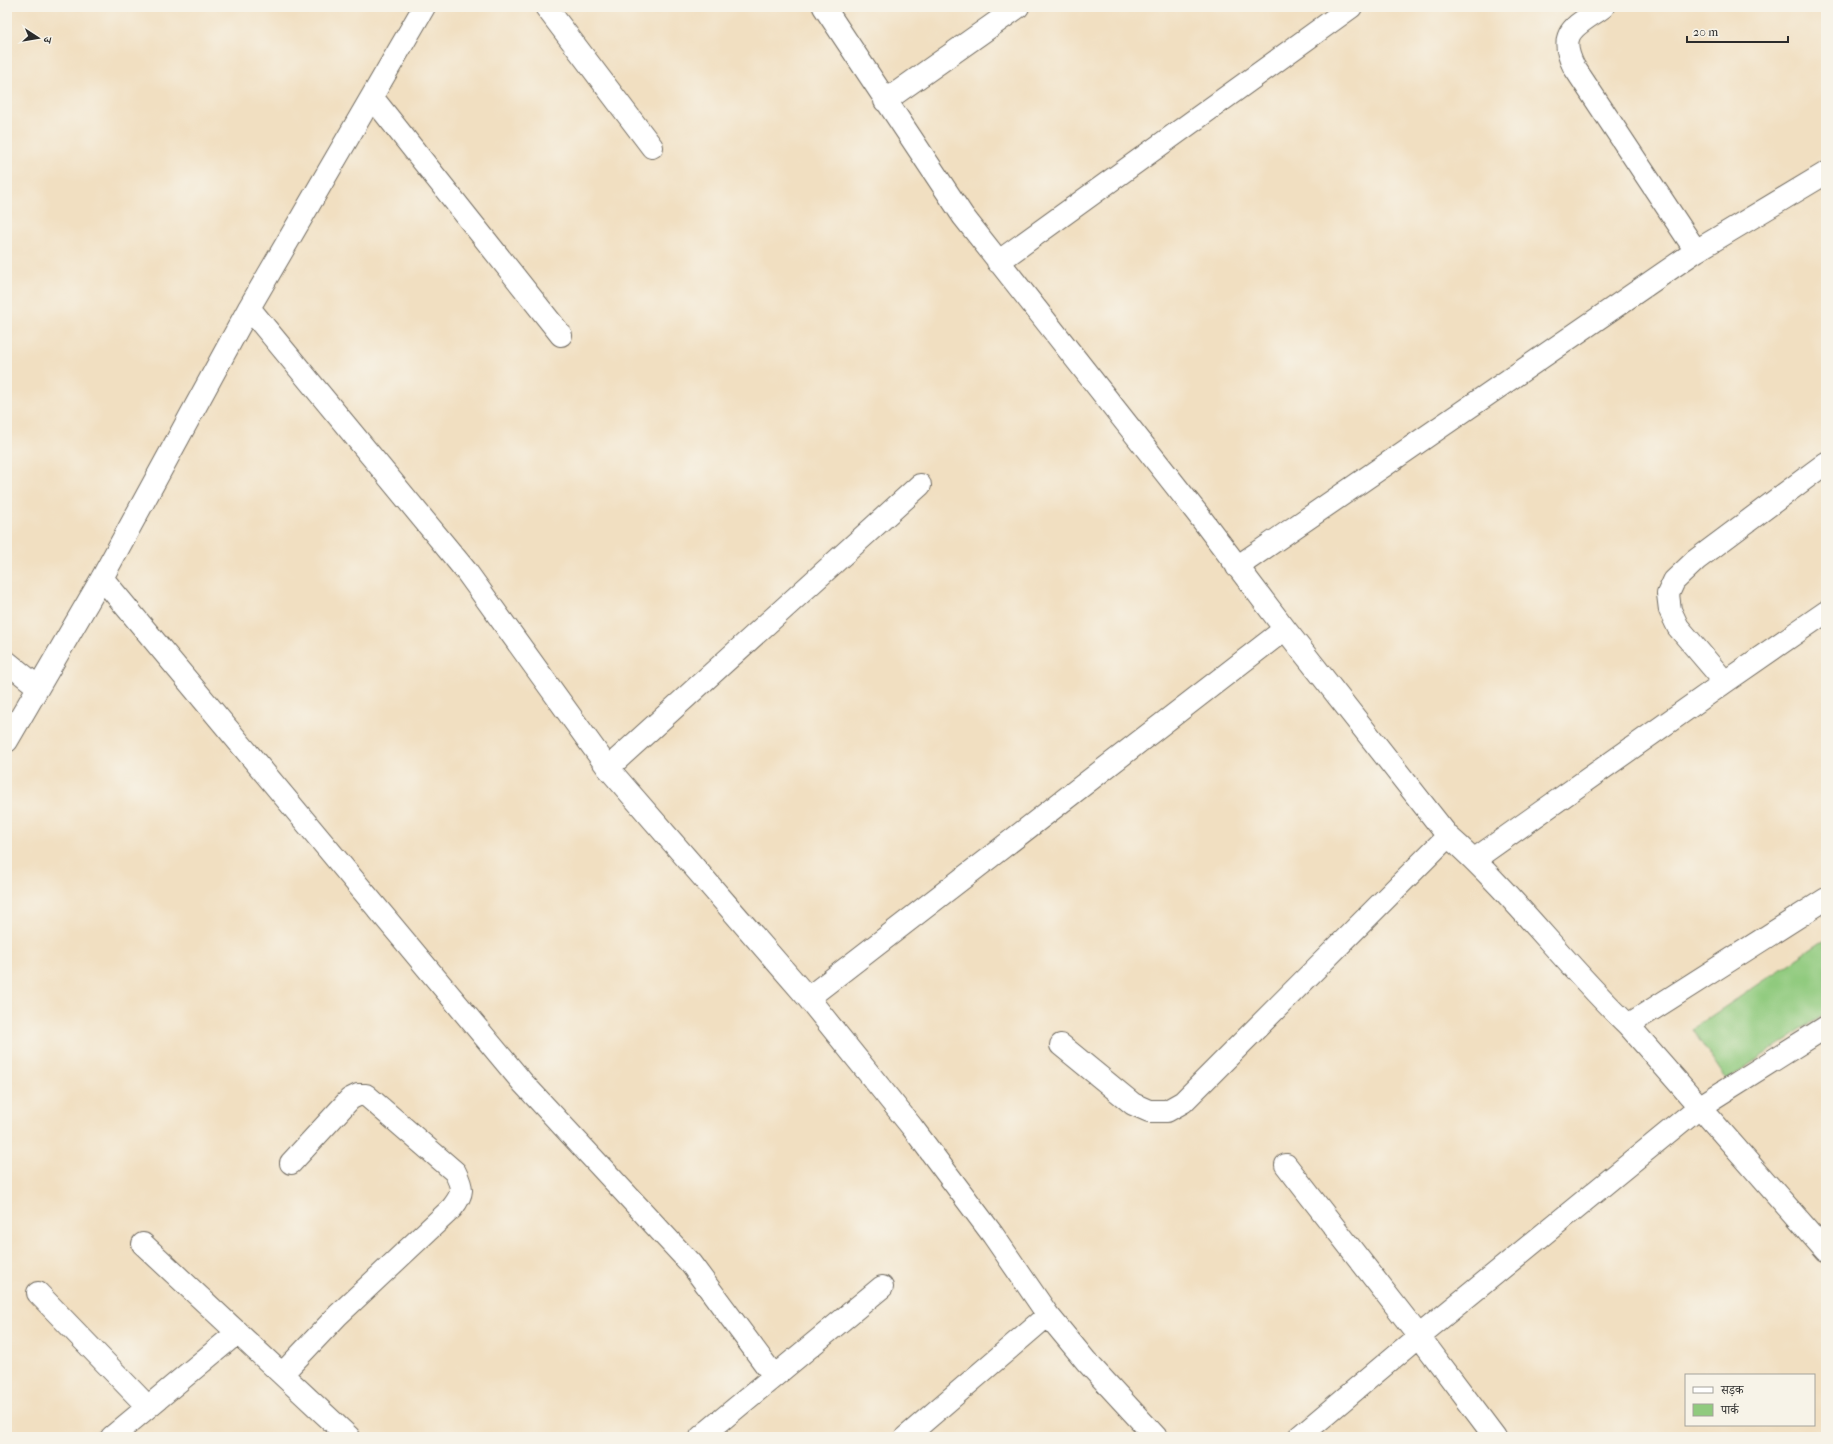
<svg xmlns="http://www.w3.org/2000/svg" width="1833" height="1444" viewBox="0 0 1833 1444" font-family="'IM FELL French Canon','Noto Serif Devanagari',serif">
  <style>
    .green { fill: #90ca7e; stroke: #5e7a54 }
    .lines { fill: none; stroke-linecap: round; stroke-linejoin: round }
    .minor-casing { stroke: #706a60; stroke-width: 24 }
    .minor { stroke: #fff; stroke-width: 22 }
  </style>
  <rect width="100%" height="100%" fill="#f7f3e8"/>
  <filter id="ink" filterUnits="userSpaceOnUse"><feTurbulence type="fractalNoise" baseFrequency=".025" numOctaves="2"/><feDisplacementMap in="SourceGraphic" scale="8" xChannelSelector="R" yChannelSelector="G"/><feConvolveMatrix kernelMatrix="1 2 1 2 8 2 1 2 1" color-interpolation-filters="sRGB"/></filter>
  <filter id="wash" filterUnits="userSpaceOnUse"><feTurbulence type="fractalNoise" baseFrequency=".012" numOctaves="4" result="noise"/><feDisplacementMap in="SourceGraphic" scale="16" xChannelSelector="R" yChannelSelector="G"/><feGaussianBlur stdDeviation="0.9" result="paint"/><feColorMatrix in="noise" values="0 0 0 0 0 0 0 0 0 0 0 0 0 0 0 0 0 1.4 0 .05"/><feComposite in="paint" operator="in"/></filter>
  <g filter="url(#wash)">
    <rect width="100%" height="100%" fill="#f1dfc1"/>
    <path class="green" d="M1826,939V1013L1726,1080L1692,1029Z"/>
  </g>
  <g filter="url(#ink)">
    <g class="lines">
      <defs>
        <path id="minor" d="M546,7L652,147
          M824,7L963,216L1197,513L1285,629L1448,836C1514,894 1565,965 1628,1025L1826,1251
          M1603,7C1577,26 1556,31 1574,67L1696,251
          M372,97L561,335
          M885,101L1018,7
          M998,262L1351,7
          M249,308L466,571L608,768L808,998L912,1127L993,1235L1048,1315L1086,1361L1156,1437
          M1237,567L1696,251L1826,173
          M102,578L523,1083L691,1264L774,1376
          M7,662L38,687
          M1725,682L1678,627L1670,610L1668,594L1674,581L1696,560L1826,463
          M7,741L102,578L249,308L424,7
          M608,768L920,485
          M1475,859L1725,682L1826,612
          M808,998L1285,629
          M1628,1025L1826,899
          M1061,1045L1133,1104L1149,1111H1167L1183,1102L1448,836
          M1286,1165L1419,1336L1495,1437
          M143,1244L349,1437
          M38,1293L148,1407
          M282,1374L338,1315L452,1208C464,1193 463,1188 455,1172L366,1095H358L350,1099L291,1163
          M112,1437L238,1332
          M701,1437L882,1287
          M906,1437L1048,1315
          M1299,1437L1419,1336L1699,1107L1826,1027"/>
      </defs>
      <use href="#minor" class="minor-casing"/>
      <use href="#minor" class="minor"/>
    </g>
  </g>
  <rect width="1833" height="1444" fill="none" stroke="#f7f3e8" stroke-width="24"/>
  <rect x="1685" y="1374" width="130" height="52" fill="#f7f3e8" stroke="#a5a39c"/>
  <rect x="1693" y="1387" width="20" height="6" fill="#ffffff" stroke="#a5a39c"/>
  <text x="1721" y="1394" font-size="12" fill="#2b2b2b">सड़क</text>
  <rect x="1693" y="1404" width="20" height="12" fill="#90ca7e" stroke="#a5a39c"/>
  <text x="1721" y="1414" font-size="12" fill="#2b2b2b">पार्क</text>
  <g transform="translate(38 38) rotate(102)" stroke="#f7f3e8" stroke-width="3" paint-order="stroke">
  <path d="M0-3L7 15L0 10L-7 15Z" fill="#2b2b2b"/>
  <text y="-6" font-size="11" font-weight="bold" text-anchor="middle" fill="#2b2b2b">उ</text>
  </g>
  <path d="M1687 36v6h101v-6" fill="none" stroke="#2b2b2b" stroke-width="2"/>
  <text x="1693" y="36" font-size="12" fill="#2b2b2b" stroke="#f7f3e8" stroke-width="3" paint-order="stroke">20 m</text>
</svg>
